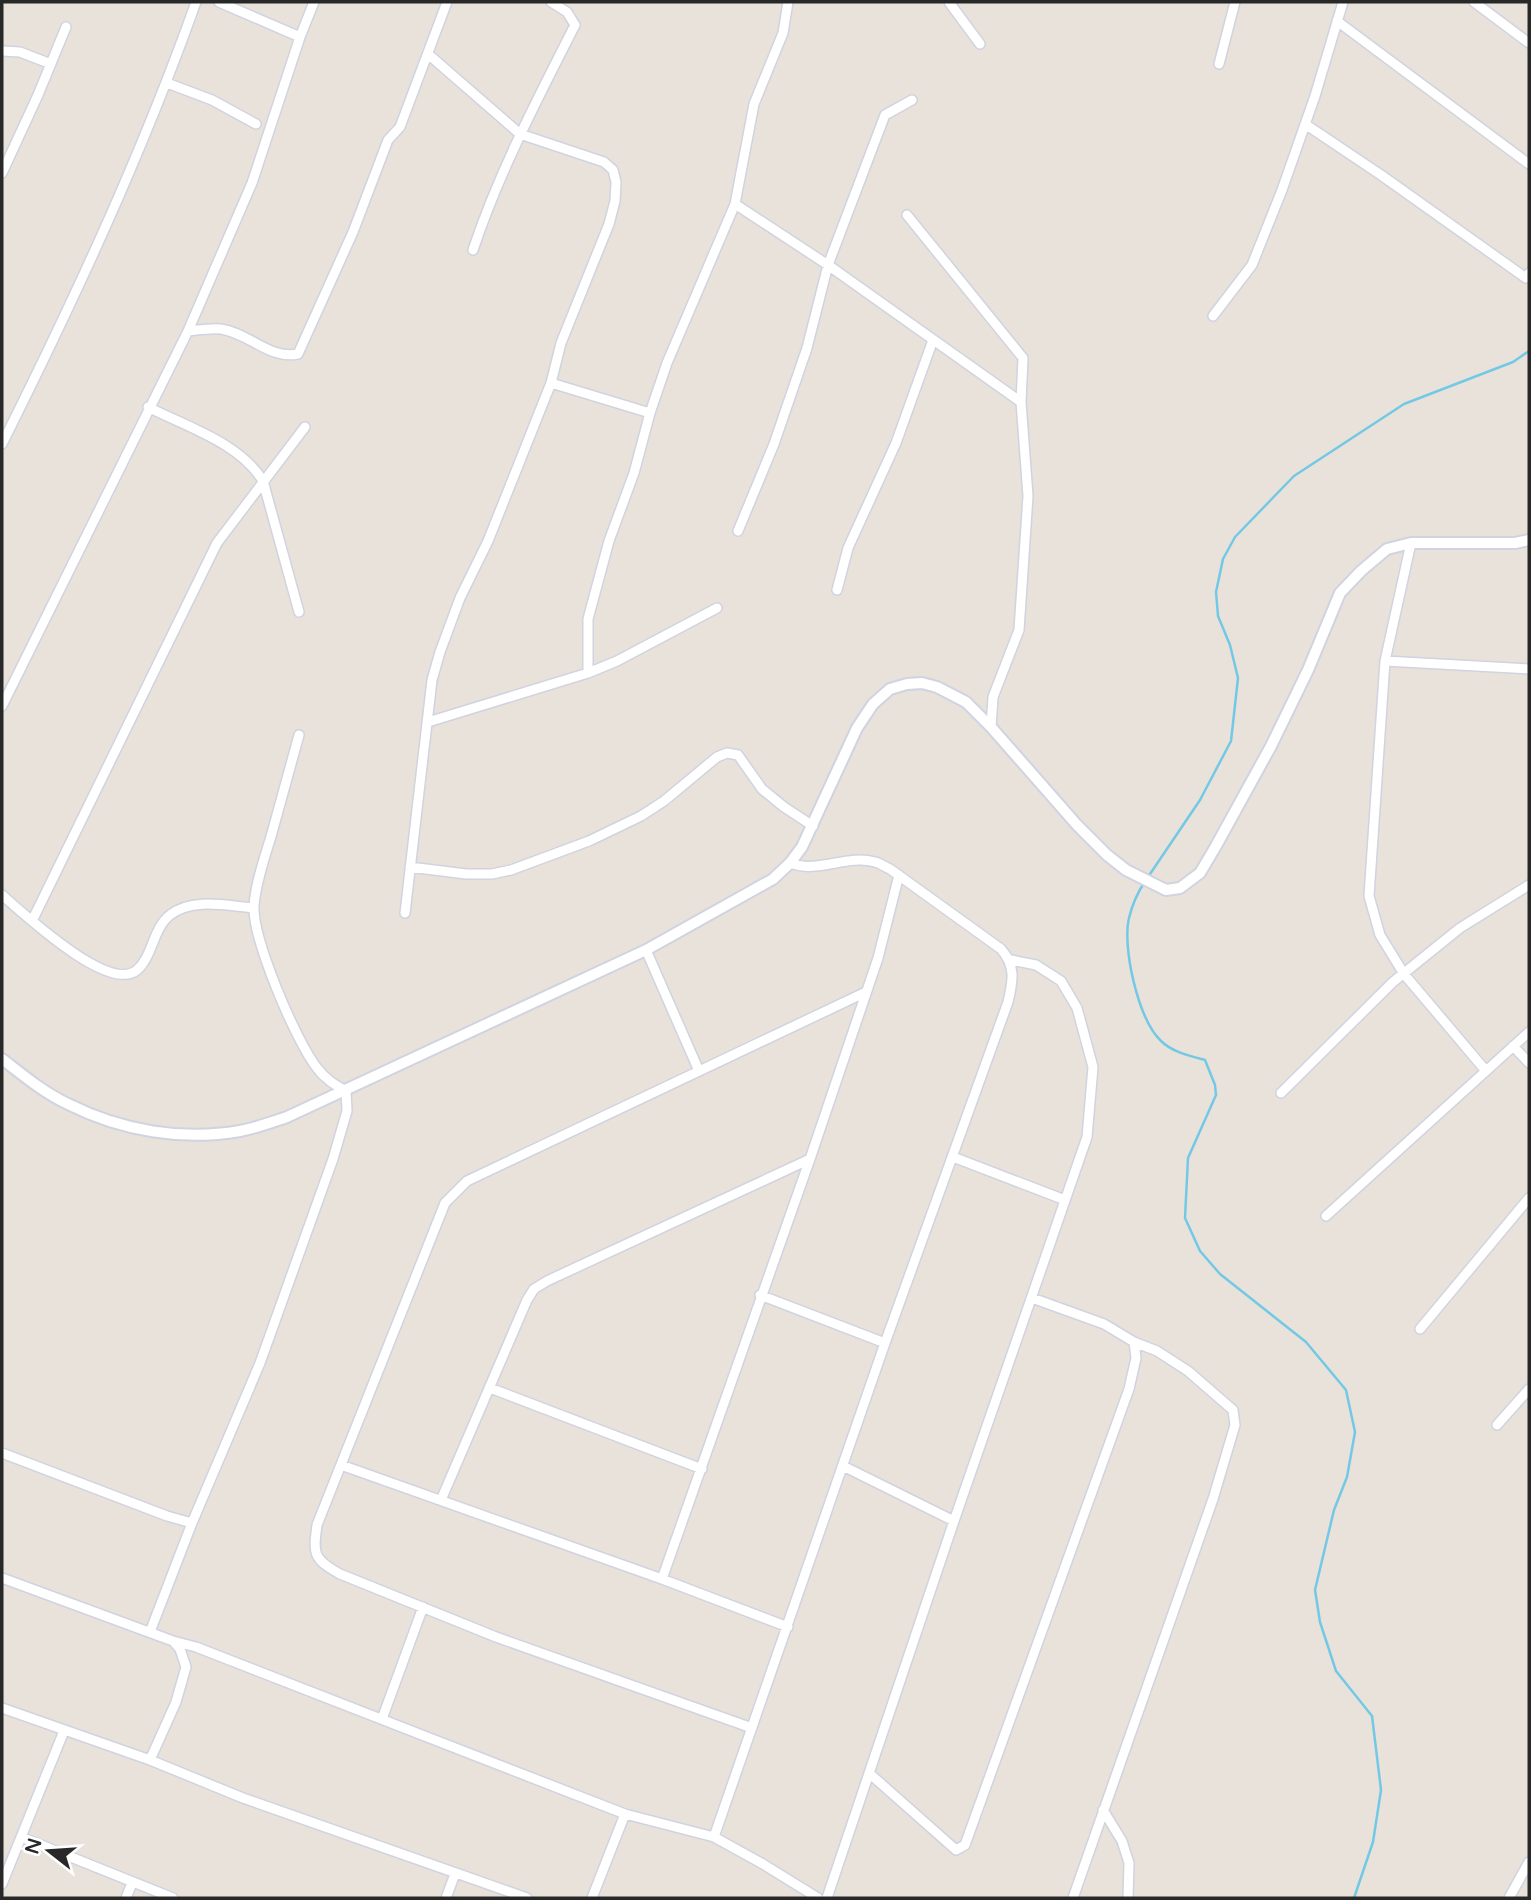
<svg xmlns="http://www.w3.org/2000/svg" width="1531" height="1900" viewBox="0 0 1531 1900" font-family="'Varela Round',sans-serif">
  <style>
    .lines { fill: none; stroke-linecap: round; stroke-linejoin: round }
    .stream { stroke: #73c9e5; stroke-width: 2.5 }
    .minor-casing { stroke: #d0d3e0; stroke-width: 12 }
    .tertiary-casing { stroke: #d0d3e0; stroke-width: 14 }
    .minor { stroke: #fff; stroke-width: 9 }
    .tertiary { stroke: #fff; stroke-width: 10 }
  </style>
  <rect width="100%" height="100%" fill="#e9e2da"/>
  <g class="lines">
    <path class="stream" d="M1148,877L1200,800L1231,741L1238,678L1230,645L1218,616L1216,592L1223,559L1235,537L1294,476L1404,404L1513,362L1529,351
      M1144,883C1138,892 1132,906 1129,918C1122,947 1138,1019 1161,1041C1172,1052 1190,1056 1205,1060L1215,1085L1216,1095L1188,1158L1185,1218L1200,1251L1220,1274L1306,1342L1346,1390L1355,1432L1347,1477L1334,1510L1315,1590L1320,1622L1336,1671L1372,1716L1381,1790L1373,1842L1354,1898"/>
    <defs>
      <path id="minor" d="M219,2L300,37
        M949,2L980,44
        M1474,2L1529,43
        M1337,21L1529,164
        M2,51L20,52L51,64
        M1219,64L1235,2
        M167,83L212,100L256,124
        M1305,124L1381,175L1526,278L1529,273
        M2,173L38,95L66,27
        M735,204L754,104L783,33L788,2
        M907,215L1023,358L1021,402
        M473,250C499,172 538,98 575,25L567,12L551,2
        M1213,316L1252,265L1282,190L1315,96L1343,2
        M188,331C198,330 211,328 221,329C249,333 270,360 298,354L353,232L388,140L400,127L447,2
        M551,383L650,413
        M148,407C187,427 240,443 263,481L299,612
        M2,444C74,300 142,154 196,2
        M738,531L774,444L807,348L828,265L885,115L912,100
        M1411,543L1385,661L1369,896L1380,935L1404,974L1486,1071
        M837,590L848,548L896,443L933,340
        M1385,661L1529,669
        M588,673V619L609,541L634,473L650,413L667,363L735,204L828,265L1021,402L1028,496L1019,630L993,697L991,727
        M2,706L188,331L252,183L300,37L314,2
        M428,722L588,673L617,661L717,608
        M410,867L466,874H492L511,870L589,841L641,816L664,801L717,757L727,753L738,755L762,789L784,807L813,826
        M2,895C23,913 109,994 137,970C153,956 153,928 170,915C192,897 228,906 254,908
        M405,913L432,680L440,652L460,598L488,541L551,383L561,343L609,224L615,201L616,182L613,170L604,162L520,134L428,54
        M32,921L217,543L305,427
        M646,950L699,1071
        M1513,1046L1529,1063
        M1281,1093L1393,982L1460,928L1529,885
        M953,1157L1065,1200
        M1326,1216L1529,1032
        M760,1295L885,1343
        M1420,1329L1529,1198
        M490,1388L702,1469
        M1497,1425L1529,1389
        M2,1453L167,1516L192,1523
        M341,1465L662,1579L788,1627
        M843,1466L954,1521
        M441,1500L527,1300L534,1289L547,1281L810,1159
        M2,1578L173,1641L196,1647L625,1814L714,1837L763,1864L818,1898
        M662,1579L810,1159L878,958L899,875
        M150,1632L192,1523L260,1363L333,1159L347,1111L346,1091C335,1085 325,1079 317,1068C296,1041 252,939 254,905C256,881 265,857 272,833C281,800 290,768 299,735
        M2,1708L150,1760L243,1798L527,1898
        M382,1719L423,1607
        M752,1728L496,1637L340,1574C313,1559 313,1554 317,1525L445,1203L467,1181L866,992
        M150,1760L176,1702L186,1667L180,1649L174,1642
        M869,1773L956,1850L965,1845L1129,1389L1136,1358L1134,1342L1104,1324L1032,1298
        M1103,1810L1122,1841L1129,1863L1128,1898
        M21,1837L173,1898
        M714,1837L885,1343L1008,1002C1013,981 1016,966 1001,949L890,869C885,867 880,863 875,862C846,854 818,874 790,863
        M2,1884L64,1731
        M126,1898L132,1883
        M446,1898L455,1874
        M592,1898L625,1814
        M827,1898L954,1521L1087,1137L1093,1067L1077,1008L1061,981L1036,965L1011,960
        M1073,1898L1213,1499L1235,1425L1233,1410L1188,1371L1157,1351L1134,1342
        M1509,1898L1529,1862"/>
      <path id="tertiary" d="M2,1059C23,1075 44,1093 68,1104C122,1131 182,1141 240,1131C256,1128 272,1122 287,1117L646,950L773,879L790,863L802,847L857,728L873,704L890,689L907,684L922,683L937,687L966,702L991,727L1077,825L1107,855L1126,870L1166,890L1180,888L1200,873L1216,846L1271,746L1308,670L1340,593L1361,571L1387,549L1411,543H1515L1529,540"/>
    </defs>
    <use href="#minor" class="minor-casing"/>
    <use href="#tertiary" class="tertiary-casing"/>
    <use href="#minor" class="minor"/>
    <use href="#tertiary" class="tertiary"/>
  </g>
  <rect width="1531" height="1900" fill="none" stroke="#282828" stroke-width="7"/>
  <g transform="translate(49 1851) rotate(287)" stroke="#ffffff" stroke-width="5" paint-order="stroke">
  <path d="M0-5L12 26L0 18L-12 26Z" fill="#282828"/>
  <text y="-10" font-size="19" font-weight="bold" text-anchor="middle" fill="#282828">N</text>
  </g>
</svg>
